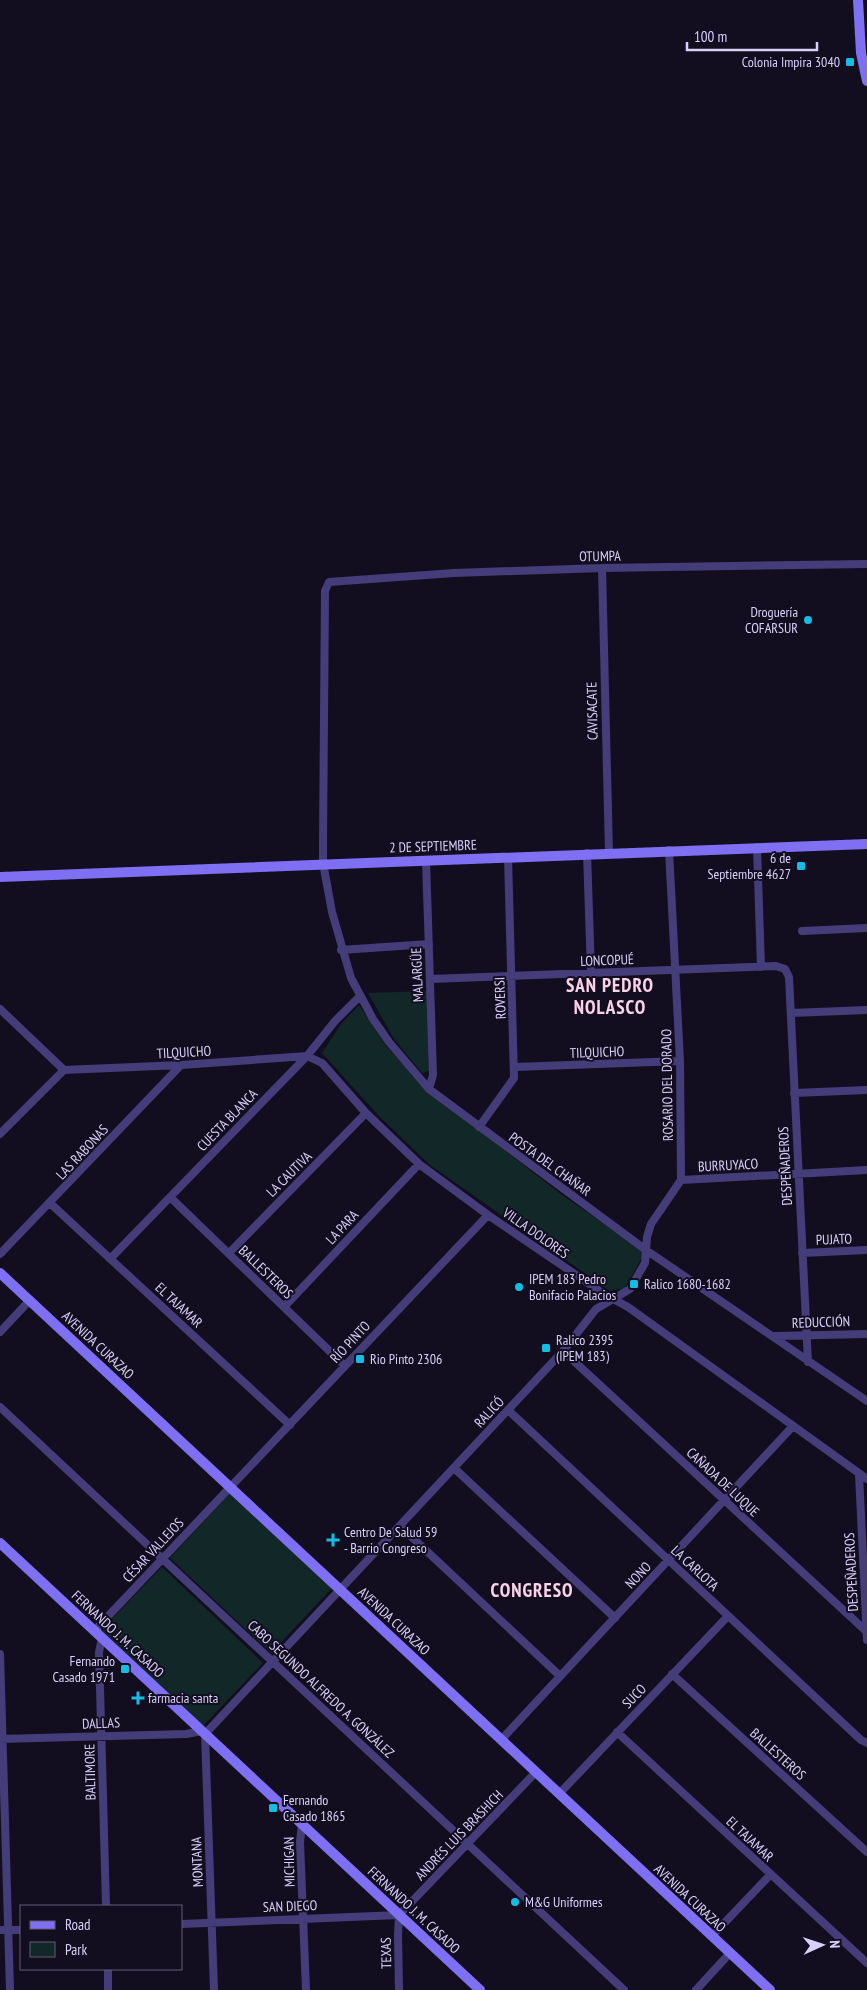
<svg xmlns="http://www.w3.org/2000/svg" width="867" height="1990" viewBox="0 0 867 1990" font-family="'PT Sans Narrow',sans-serif">
  <style>
    .green { fill: #122728 }
    .lines { fill: none; stroke-linecap: round; stroke-linejoin: round }
    .street { stroke: #453d7a; stroke-width: 8 }
    .secondary { stroke: #7e6ff3; stroke-width: 10 }
    .poi-dot { fill: #14bde3; stroke: #130e1f; stroke-width: 2 }
    .labels { text-anchor: middle; dominant-baseline: central; stroke-width: 4; stroke-linejoin: round; paint-order: stroke }
    .poi-label { font-size: 14px; fill: #d9d0fb; stroke: #130e1f; text-anchor: start }
    .street-label { font-size: 14px; fill: #d9d0fb; stroke: #130e1f }
    .district-label { font-size: 19px; font-weight: bold; letter-spacing: 1px; fill: #fbd2e9; stroke: #130e1f }
  </style>
  <rect width="100%" height="100%" fill="#130e1f"/>
  <path class="green" d="M428,991L429,1071L422,1073L394,1039L368,993Z
    M359,1005L386,1046L432,1093L562,1195L645,1252L625,1288L610,1291L430,1165L379,1116L322,1053L341,1024Z
    M231,1492L332,1588L271,1653L170,1558Z
    M162,1567L263,1663L202,1727L101,1630Z"/>
  <g class="lines">
    <path class="street" d="M867,564L602,568L454,573L329,582L325,591L323,843V863L332,912L351,978L373,1019L389,1042L429,1089L646,1250L867,1401
      M602,568L609,852
      M757,847L761,967
      M587,853L591,972
      M426,860L433,1075L429,1089
      M802,931L867,928
      M341,950L429,944
      M430,979L776,966L785,969L789,977L808,1362
      M0,1009L64,1070
      M791,1013L867,1010
      M307,1056L322,1063L366,1113L419,1164L488,1215L604,1294L628,1307L867,1479
      M515,1067L680,1061
      M64,1070L181,1065L307,1056
      M794,1093L867,1090
      M479,1127L514,1078L508,857
      M0,1134L64,1070
      M681,1180L867,1170
      M170,1197L345,1366
      M51,1204L290,1425
      M229,1253L366,1113
      M802,1253L867,1250
      M0,1254L181,1065
      M110,1259L307,1056L335,1021L360,996
      M284,1307L419,1164
      M0,1332L30,1300
      M775,1336L867,1334
      M563,1351L866,1631
      M0,1407L624,1990
      M508,1410L861,1740L867,1743
      M454,1468L615,1618
      M859,1474L867,1640
      M400,1526L560,1676
      M94,1631L488,1215
      M102,1638L99,1652L106,1906
      M0,1654L10,1990
      M672,1674L867,1852
      M617,1732L867,1963
      M0,1739L186,1734L202,1731
      M501,1740L793,1426
      M559,1794L728,1616
      M302,1824L300,1842L306,1990
      M399,1915L536,1772
      M181,1924L399,1915
      M0,1930H21
      M712,1936L770,1875
      M108,1969V1990
      M214,1990L205,1734L563,1351L596,1309L630,1289L645,1263L647,1237L651,1224L681,1180L680,1061L669,850
      M399,1990L398,1935L399,1915
      M696,1990L730,1953"/>
    <path class="secondary" d="M858,0L861,53L867,81
      M0,877L867,844
      M0,1273L770,1990
      M0,1543L480,1990"/>
  </g>
  <g class="poi-dot">
    <rect x="845" y="57" width="10" height="10" rx="2.5"/>
    <circle cx="808" cy="620" r="5"/>
    <rect x="796" y="861" width="10" height="10" rx="2.5"/>
    <rect x="629" y="1279" width="10" height="10" rx="2.5"/>
    <circle cx="519" cy="1287" r="5"/>
    <rect x="541" y="1343" width="10" height="10" rx="2.5"/>
    <rect x="355" y="1354" width="10" height="10" rx="2.5"/>
    <path d="M330.5 1532.5h5v5h5v5h-5v5h-5v-5h-5v-5h5z"/>
    <rect x="120" y="1664" width="10" height="10" rx="2.5"/>
    <path d="M135.5 1690.5h5v5h5v5h-5v5h-5v-5h-5v-5h5z"/>
    <rect x="268" y="1803" width="10" height="10" rx="2.5"/>
    <circle cx="515" cy="1902" r="5"/>
  </g>
  <g class="labels">
    <g class="poi-label">
      <text x="840" y="62" text-anchor="end">Colonia Impira 3040</text>
      <text x="798" y="612" text-anchor="end">Droguería<tspan x="798" dy="16">COFARSUR</tspan></text>
      <text x="791" y="858" text-anchor="end">6 de<tspan x="791" dy="16">Septiembre 4627</tspan></text>
      <text x="529" y="1279">IPEM 183 Pedro<tspan x="529" dy="16">Bonifacio Palacios</tspan></text>
      <text x="644" y="1284">Ralico 1680-1682</text>
      <text x="556" y="1340">Ralico 2395<tspan x="556" dy="16">(IPEM 183)</tspan></text>
      <text x="370" y="1359">Rio Pinto 2306</text>
      <text x="344" y="1532">Centro De Salud 59<tspan x="344" dy="16">- Barrio Congreso</tspan></text>
      <text x="115" y="1661" text-anchor="end">Fernando<tspan x="115" dy="16">Casado 1971</tspan></text>
      <text x="148" y="1698">farmacia santa</text>
      <text x="283" y="1800">Fernando<tspan x="283" dy="16">Casado 1865</tspan></text>
      <text x="525" y="1902">M&amp;G Uniformes</text>
    </g>
    <g class="street-label">
      <text transform="translate(600 556) rotate(-1)">OTUMPA</text>
      <text transform="translate(592 711) rotate(-91)">CAVISACATE</text>
      <text transform="translate(433 846) rotate(-2)">2 DE SEPTIEMBRE</text>
      <text transform="translate(607 960) rotate(-2)">LONCOPUÉ</text>
      <text transform="translate(417 975) rotate(-92)">MALARGÜE</text>
      <text transform="translate(500 998) rotate(-92)">ROVERSI</text>
      <text transform="translate(184 1052) rotate(-3)">TILQUICHO</text>
      <text transform="translate(597 1052) rotate(-2)">TILQUICHO</text>
      <text transform="translate(667 1085) rotate(-91)">ROSARIO DEL DORADO</text>
      <text transform="translate(227 1120) rotate(-46)">CUESTA BLANCA</text>
      <text transform="translate(82 1152) rotate(-47)">LAS RABONAS</text>
      <text transform="translate(550 1164) rotate(36)">POSTA DEL CHAÑAR</text>
      <text transform="translate(728 1165) rotate(-3)">BURRUYACO</text>
      <text transform="translate(785 1166) rotate(-93)">DESPEÑADEROS</text>
      <text transform="translate(289 1174) rotate(-45)">LA CAUTIVA</text>
      <text transform="translate(342 1227) rotate(-47)">LA PARA</text>
      <text transform="translate(536 1233) rotate(35)">VILLA DOLORES</text>
      <text transform="translate(834 1239) rotate(-2)">PUJATO</text>
      <text transform="translate(266 1272) rotate(44)">BALLESTEROS</text>
      <text transform="translate(179 1305) rotate(43)">EL TAJAMAR</text>
      <text transform="translate(821 1322) rotate(-2)">REDUCCIÓN</text>
      <text transform="translate(350 1342) rotate(-47)">RÍO PINTO</text>
      <text transform="translate(98 1345) rotate(43)">AVENIDA CURAZAO</text>
      <text transform="translate(489 1412) rotate(-47)">RALICÓ</text>
      <text transform="translate(723 1482) rotate(43)">CAÑADA DE LUQUE</text>
      <text transform="translate(153 1550) rotate(-47)">CÉSAR VALLEJOS</text>
      <text transform="translate(695 1568) rotate(43)">LA CARLOTA</text>
      <text transform="translate(851 1572) rotate(-93)">DESPEÑADEROS</text>
      <text transform="translate(638 1575) rotate(-47)">NONO</text>
      <text transform="translate(394 1621) rotate(43)">AVENIDA CURAZAO</text>
      <text transform="translate(118 1634) rotate(43)">FERNANDO J. M. CASADO</text>
      <text transform="translate(321 1689) rotate(43)">CABO SEGUNDO ALFREDO A. GONZÁLEZ</text>
      <text transform="translate(634 1696) rotate(-46)">SUCO</text>
      <text transform="translate(101 1723) rotate(-2)">DALLAS</text>
      <text transform="translate(778 1754) rotate(42)">BALLESTEROS</text>
      <text transform="translate(90 1772) rotate(-91)">BALTIMORE</text>
      <text transform="translate(459 1835) rotate(-46)">ANDRÉS LUIS BRASHICH</text>
      <text transform="translate(750 1839) rotate(43)">EL TAJAMAR</text>
      <text transform="translate(197 1862) rotate(-92)">MONTANA</text>
      <text transform="translate(289 1862) rotate(-91)">MICHIGAN</text>
      <text transform="translate(690 1898) rotate(43)">AVENIDA CURAZAO</text>
      <text transform="translate(290 1906) rotate(-2)">SAN DIEGO</text>
      <text transform="translate(414 1910) rotate(43)">FERNANDO J. M. CASADO</text>
      <text transform="translate(386 1953) rotate(-91)">TEXAS</text>
    </g>
    <g class="district-label">
      <text x="610" y="985">SAN PEDRO<tspan x="610" dy="22">NOLASCO</tspan></text>
      <text x="532" y="1590">CONGRESO</text>
    </g>
  </g>
  <rect x="20" y="1905" width="162" height="65" fill="#130e1f" stroke="#625c77"/>
  <rect x="30" y="1921" width="25" height="8" fill="#7e6ff3" stroke="#625c77"/>
  <text x="65" y="1930" font-size="15" fill="#d9d0fb">Road</text>
  <rect x="30" y="1942" width="25" height="15" fill="#122728" stroke="#625c77"/>
  <text x="65" y="1955" font-size="15" fill="#d9d0fb">Park</text>
  <g transform="translate(822 1945) rotate(87)" stroke="#130e1f" stroke-width="4" paint-order="stroke">
  <path d="M0-4L9 19L0 12L-9 19Z" fill="#d9d0fb"/>
  <text y="-8" font-size="14" font-weight="bold" text-anchor="middle" fill="#d9d0fb">N</text>
  </g>
  <path d="M687 42v8h130v-8" fill="none" stroke="#d9d0fb" stroke-width="2.5"/>
  <text x="694" y="42" font-size="15" fill="#d9d0fb" stroke="#130e1f" stroke-width="4" paint-order="stroke">100 m</text>
</svg>
